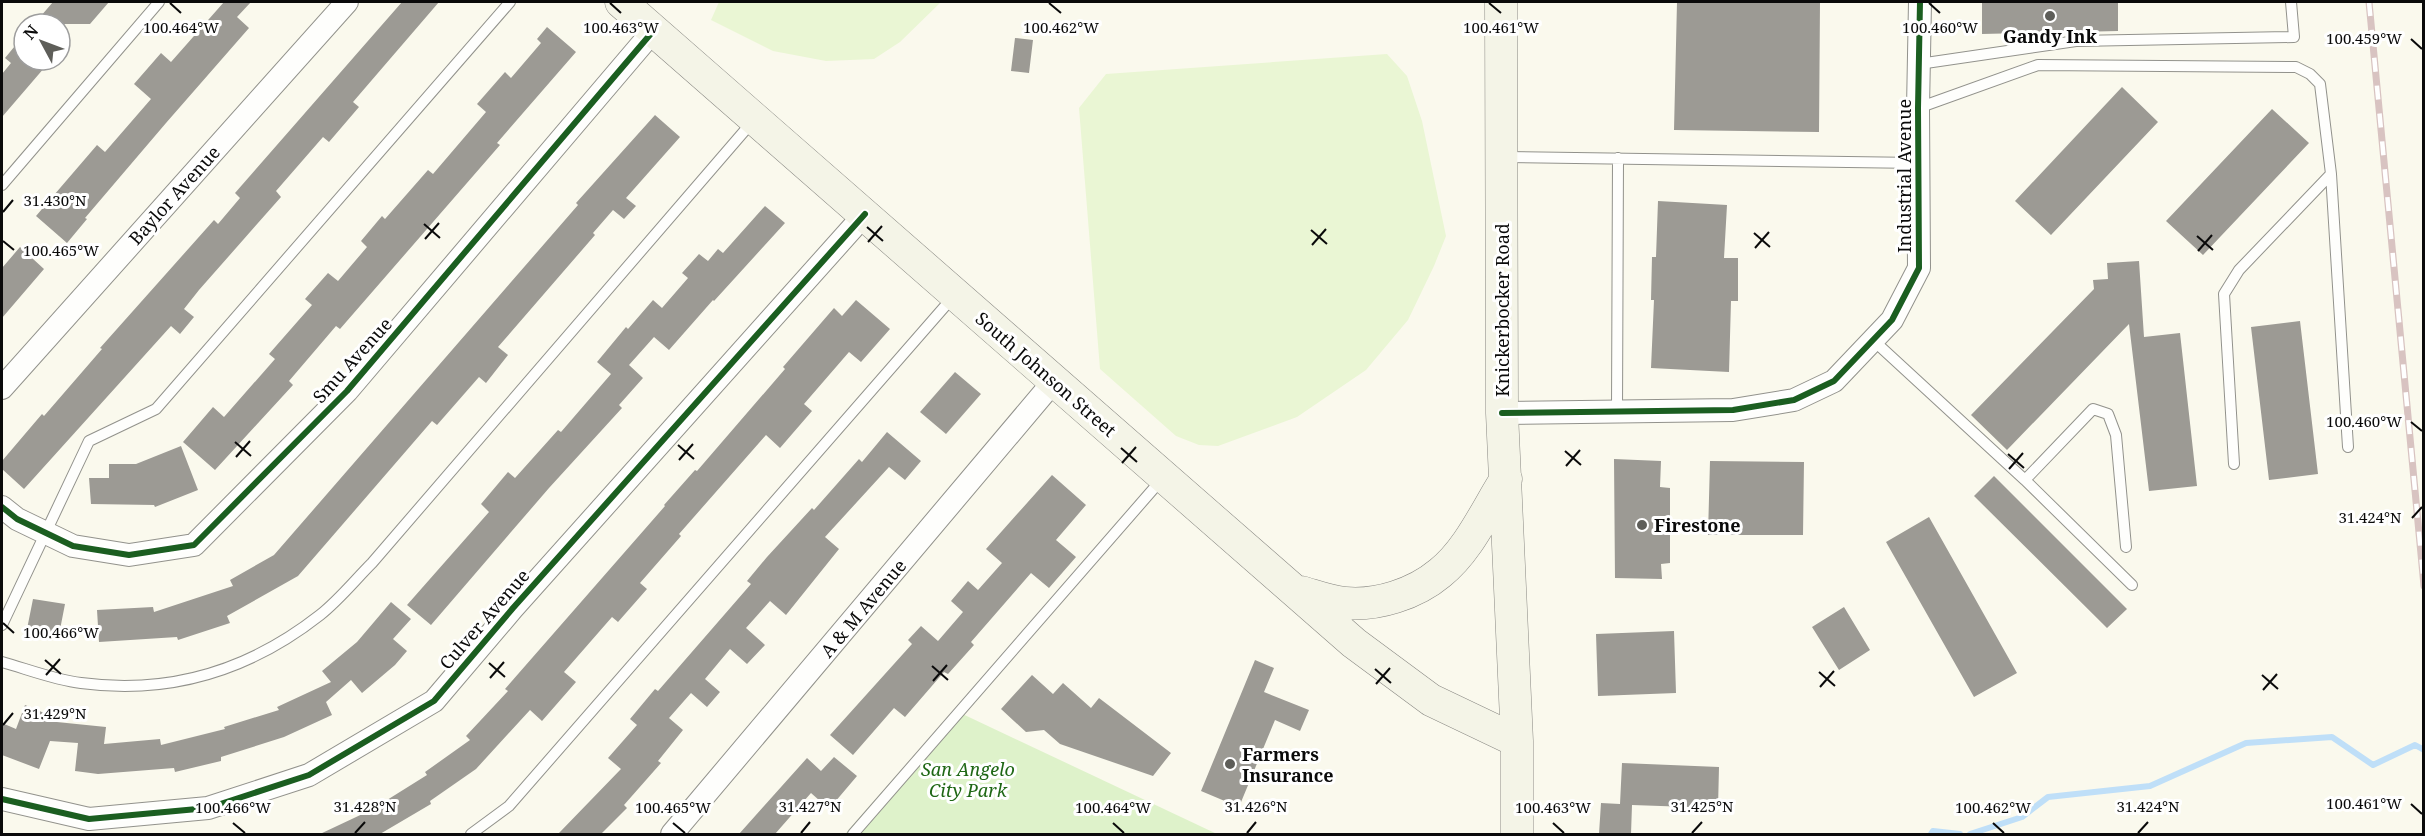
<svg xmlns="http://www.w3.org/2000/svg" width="2425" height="836" viewBox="0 0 2425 836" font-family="'Noto Serif',serif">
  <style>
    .green { fill: #def2ca }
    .pitch { fill: #eaf6d4 }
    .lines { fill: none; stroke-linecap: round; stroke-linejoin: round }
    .stream { stroke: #bfdff8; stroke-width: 6 }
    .building { fill: #9c9a94 }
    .lane-casing { stroke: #92928c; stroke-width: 12 }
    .street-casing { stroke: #92928c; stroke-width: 24 }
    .secondary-casing { stroke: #898883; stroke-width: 33 }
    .lane { stroke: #fefefc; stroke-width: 10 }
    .street { stroke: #fefefc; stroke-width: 22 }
    .secondary { stroke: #f4f4e7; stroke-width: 32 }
    .rail-casing { stroke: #d8c3c1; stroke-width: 7 }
    .rail { stroke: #fff; stroke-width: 4.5; stroke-dasharray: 14; stroke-linecap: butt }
    .cycleway-casing { stroke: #fff; stroke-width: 10 }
    .cycleway { stroke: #1b5e20; stroke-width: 6 }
    .ticks { fill: none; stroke: #0a0a0a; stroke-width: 2 }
    .poi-dot { fill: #5e5e59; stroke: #fff; stroke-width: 2 }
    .labels { text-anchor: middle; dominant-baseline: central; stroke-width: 6; stroke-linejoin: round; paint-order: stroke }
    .poi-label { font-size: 18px; font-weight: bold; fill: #0a0a0a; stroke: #fff; text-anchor: start }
    .street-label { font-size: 18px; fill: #0a0a0a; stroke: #fff }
    .park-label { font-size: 18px; font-style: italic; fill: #1f6715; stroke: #fff }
    .ticks-label { font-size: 15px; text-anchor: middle; fill: #0a0a0a; stroke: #fff; stroke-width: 6; stroke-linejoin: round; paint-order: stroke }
  </style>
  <rect width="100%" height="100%" fill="#faf9ed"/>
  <path class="green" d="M954,710L1217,834H845Z"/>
  <path class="pitch" d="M719,2H941L900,42L874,59L826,61L773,51L711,20Z
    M1387,54L1407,76L1422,121L1446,236L1434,266L1408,320L1366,370L1297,417L1218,446L1199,445L1176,436L1100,369L1079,108L1106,74Z"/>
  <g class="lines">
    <path class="stream" d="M1931,834L1933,831L1960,834
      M1970,834L2022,817L2048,797L2150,786L2246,743L2332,737L2373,765L2415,745L2424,750"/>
  </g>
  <path class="building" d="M53,2H109L90,24H34Z
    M224,2H251L237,17L249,28L166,123L85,218L87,219L67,243L36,216L97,145L105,152L151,99L134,84L161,53L171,62Z
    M402,2H439L353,102L359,107L329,142L323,137L276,191L281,197L199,290L184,309L194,317L180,334L171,326L24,489L2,469V461L42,414L44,416L102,349L100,348L214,220L218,224L240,198L235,193Z
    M1677,2H1820L1819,132L1674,130Z
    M1982,2H2118V31L1982,34Z
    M547,27L576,52L497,143L500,145L340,329L336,326L289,381L293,385L215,470L183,442L213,407L224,417L275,359L269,354L312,305L305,299L328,273L338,281L367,247L361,241L382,216L385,219L428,170L433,174L486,112L477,104L505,72L511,78L541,43L537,39Z
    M24,35V60H51L2,117V74L11,63L5,58Z
    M1015,38L1033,40L1029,73L1011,71Z
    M2122,87L2158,122L2051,235L2015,201Z
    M2272,109L2309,143L2203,255L2166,221Z
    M655,115L680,137L626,198L636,206L624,219L613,210L593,233L595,235L498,347L508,355L486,383L479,377L437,425L432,421L298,576L227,616L230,623L178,640L177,637L99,642L97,610L153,607L154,612L233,586L230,580L274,555L578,205L576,203Z
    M1658,201L1727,205L1724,258H1738V301H1731L1729,372L1651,368L1654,300H1651L1652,257H1656Z
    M765,206L785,223L714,301L713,300L669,350L654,337L629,365L643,378L619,405L622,408L549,488L431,625L407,605L489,512L481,504L508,472L515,478L558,430L561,432L611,374L597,362L626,327L628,329L653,300L662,308L688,278L682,273L699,254L708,261L718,249L723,253Z
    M20,247L44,269L2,318V268Z
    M2139,261L2144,337L2180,333L2197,486L2149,491L2129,324L2007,450L1971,415L2094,289L2093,280L2108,279L2107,263Z
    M856,300L890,329L861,362L849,352L804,404L812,411L780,448L766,435L679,534L681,536L640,583L647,589L618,622L612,617L564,672L576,682L542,721L530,710L476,769L430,801L431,804L380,834H320L371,810L427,775L425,772L470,740L466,736L508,691L505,689L665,506L664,505L695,470L697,471L785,369L783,367L834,308L842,316Z
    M2300,321L2318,474L2269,480L2251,327Z
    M955,372L981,394L946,434L920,412Z
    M887,432L921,461L905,480L889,467L825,537L839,549L786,615L770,601L746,628L765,645L747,664L730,649L705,679L720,692L707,707L691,693L669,718L683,730L658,761L661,763L624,805L627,808L601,834H558L621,769L608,758L637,725L630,719L655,689L658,691L751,584L747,581L767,557L812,508L814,510L859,459L862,462Z
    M181,446L198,490L155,507L154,505L91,504L89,478H109V464H136Z
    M1614,459L1661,461L1660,487L1670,488V563L1661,564L1662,579L1615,578Z
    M1710,461L1804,462L1803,535H1708Z
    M1052,475L1086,505L1056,540L1076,557L1049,588L1031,573L971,642L974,645L948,674L944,672L905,717L894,708L853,755L830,735L912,644L908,640L921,626L938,641L963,612L951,601L968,581L978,590L1002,563L986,549Z
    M1994,476L2127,609L2107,628L1974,496Z
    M1929,517L2017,673L1974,697L1886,542Z
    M33,599L65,604L58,640L26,634Z
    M391,602L411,619L393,639L407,651L395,665L362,693L351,680L326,702L332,715L284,737L221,757V761L175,772L174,768L98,774L75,771L78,743L50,741L39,769L2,755V723L16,729L25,705L49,715L47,721L106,727L104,744L160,739L161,745L225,729L224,727L279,710L277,707L331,682L322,671L357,642Z
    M1844,607L1870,650L1839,670L1812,627Z
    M1674,631L1676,693L1598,696L1596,634Z
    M1255,660L1274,668L1264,692L1309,710L1300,731L1275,720L1239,807L1201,791Z
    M1032,675L1053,694L1063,683L1091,708L1099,698L1171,753L1153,776L1060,744L1044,730L1026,732L1001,709Z
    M834,757L857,776L829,809L811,793L775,834H739L807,758L821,771Z
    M1622,763L1719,767L1718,808L1632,805L1631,834H1599L1601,803L1620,804Z"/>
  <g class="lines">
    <defs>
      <path id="lane" d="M1919,64L2076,41L2294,37L2291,2
        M1918,108L2038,65L2296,67L2310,74L2320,84L2331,174L2348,447
        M1504,157L1918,163
        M2,185L159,2
        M1873,340L2025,480L2132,585
        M1617,411L1618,158
        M2234,464L2224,294L2239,270L2331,174
        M2025,480L2093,409L2108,414L2116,435L2126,547
        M2,625L89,441L156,409L510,2
        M2,662C27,669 55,680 81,683C171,695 250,670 320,615C339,600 355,580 372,563L753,121
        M471,834L509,806L953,297
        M853,834L1162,479"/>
      <path id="street" d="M2,388L347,2
        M1502,413L1733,410L1794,400L1834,381L1892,320L1919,268L1918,108L1920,2
        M2,507L17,519L73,546L129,555L194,545L347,391L654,30
        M2,799L89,819L208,808L309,775L434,701L513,608L865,214
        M672,834L1054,381"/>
      <path id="secondary" d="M621,2L1354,643L1431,700L1517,741
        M1501,2L1502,413L1517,741V834
        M1301,592C1315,596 1331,602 1345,603C1377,606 1415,594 1440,573C1469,550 1486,510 1506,479"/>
    </defs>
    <use href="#lane" class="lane-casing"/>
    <use href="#street" class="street-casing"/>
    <use href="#secondary" class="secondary-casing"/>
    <use href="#lane" class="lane"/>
    <use href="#street" class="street"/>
    <use href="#secondary" class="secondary"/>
    <defs>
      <path id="rail" d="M2369,2L2424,586"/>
    </defs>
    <use href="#rail" class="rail-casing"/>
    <use href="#rail" class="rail"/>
    <defs>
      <path id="cycleway" d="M1502,413L1733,410L1794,400L1834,381L1892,320L1919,268L1918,108L1920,2
        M2,507L17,519L73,546L129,555L194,545L347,391L654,30
        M2,799L89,819L208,808L309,775L434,701L513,608L865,214"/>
    </defs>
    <use href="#cycleway" class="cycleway-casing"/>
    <use href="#cycleway" class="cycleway"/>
  </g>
  <path class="ticks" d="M170,3L181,13M610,3L621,13M1049,3L1061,13M1489,3L1501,13M1929,3L1940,13M2411,39L2422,49M3,212L13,200M424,224L440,238M867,227L883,241M1311,230L1327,244M1754,233L1770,247M2197,236L2213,250M425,239L439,223M3,241L14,250M868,242L882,226M1312,245L1326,229M1755,248L1769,232M2198,251L2212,235M2411,422L2422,431M235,442L251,456M678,445L694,459M1121,448L1137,462M1565,451L1581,465M2008,454L2024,468M236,457L250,441M679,460L693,444M1122,463L1136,447M1566,466L1580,450M2009,469L2023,453M2412,518L2422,507M3,623L14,633M45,660L61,674M489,663L505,677M932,666L948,680M1375,669L1391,683M1819,672L1835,686M46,675L60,659M2262,675L2278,689M490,678L504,662M933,681L947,665M1376,684L1390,668M1820,687L1834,671M2263,690L2277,674M3,725L13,713M2411,804L2422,814M233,823L245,833M673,823L685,833M1113,823L1124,833M1553,823L1564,833M1993,823L2004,833M355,833L365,822M801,833L810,822M1247,833L1256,822M1692,833L1702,822M2138,833L2148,822"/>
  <g class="poi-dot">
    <circle cx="2050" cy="16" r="6"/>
    <circle cx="1642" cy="525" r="6"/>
    <circle cx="1230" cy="764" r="6"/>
  </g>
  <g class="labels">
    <g class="poi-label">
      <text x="2050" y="36" text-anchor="middle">Gandy Ink</text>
      <text x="1654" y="525">Firestone</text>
      <text x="1242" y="754">Farmers<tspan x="1242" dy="21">Insurance</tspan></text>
    </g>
    <g class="street-label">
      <text transform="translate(1904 176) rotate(-90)">Industrial Avenue</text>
      <text transform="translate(174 195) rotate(-48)">Baylor Avenue</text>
      <text transform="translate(1502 310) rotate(-90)">Knickerbocker Road</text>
      <text transform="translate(352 360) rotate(-48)">Smu Avenue</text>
      <text transform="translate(1046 374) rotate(41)">South Johnson Street</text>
      <text transform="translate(863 608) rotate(-50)">A &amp; M Avenue</text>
      <text transform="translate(484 619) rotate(-49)">Culver Avenue</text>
    </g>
    <g class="park-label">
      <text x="968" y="769">San Angelo<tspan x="968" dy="21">City Park</tspan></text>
    </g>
  </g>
  <g class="ticks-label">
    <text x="1940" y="33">100.460°W</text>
    <text x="181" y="33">100.464°W</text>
    <text x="621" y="33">100.463°W</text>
    <text x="1061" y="33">100.462°W</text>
    <text x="1501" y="33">100.461°W</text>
    <text x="2364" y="44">100.459°W</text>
    <text x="55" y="206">31.430°N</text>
    <text x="61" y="256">100.465°W</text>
    <text x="2364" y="427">100.460°W</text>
    <text x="2370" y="523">31.424°N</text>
    <text x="61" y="638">100.466°W</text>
    <text x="55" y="719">31.429°N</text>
    <text x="2364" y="809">100.461°W</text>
    <text x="365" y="812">31.428°N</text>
    <text x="810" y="812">31.427°N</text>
    <text x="1256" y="812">31.426°N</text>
    <text x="1702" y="812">31.425°N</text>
    <text x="2148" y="812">31.424°N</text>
    <text x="233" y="813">100.466°W</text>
    <text x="673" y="813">100.465°W</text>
    <text x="1113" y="813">100.464°W</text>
    <text x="1553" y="813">100.463°W</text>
    <text x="1993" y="813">100.462°W</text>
  </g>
  <rect width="2425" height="836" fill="none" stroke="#0a0a0a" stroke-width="6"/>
  <g transform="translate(42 42) rotate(311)"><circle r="28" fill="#ffffff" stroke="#9d9d9d" stroke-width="1.5"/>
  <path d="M0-4.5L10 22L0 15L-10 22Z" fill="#5e5e59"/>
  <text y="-9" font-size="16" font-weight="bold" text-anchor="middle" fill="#0a0a0a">N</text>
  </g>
</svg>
